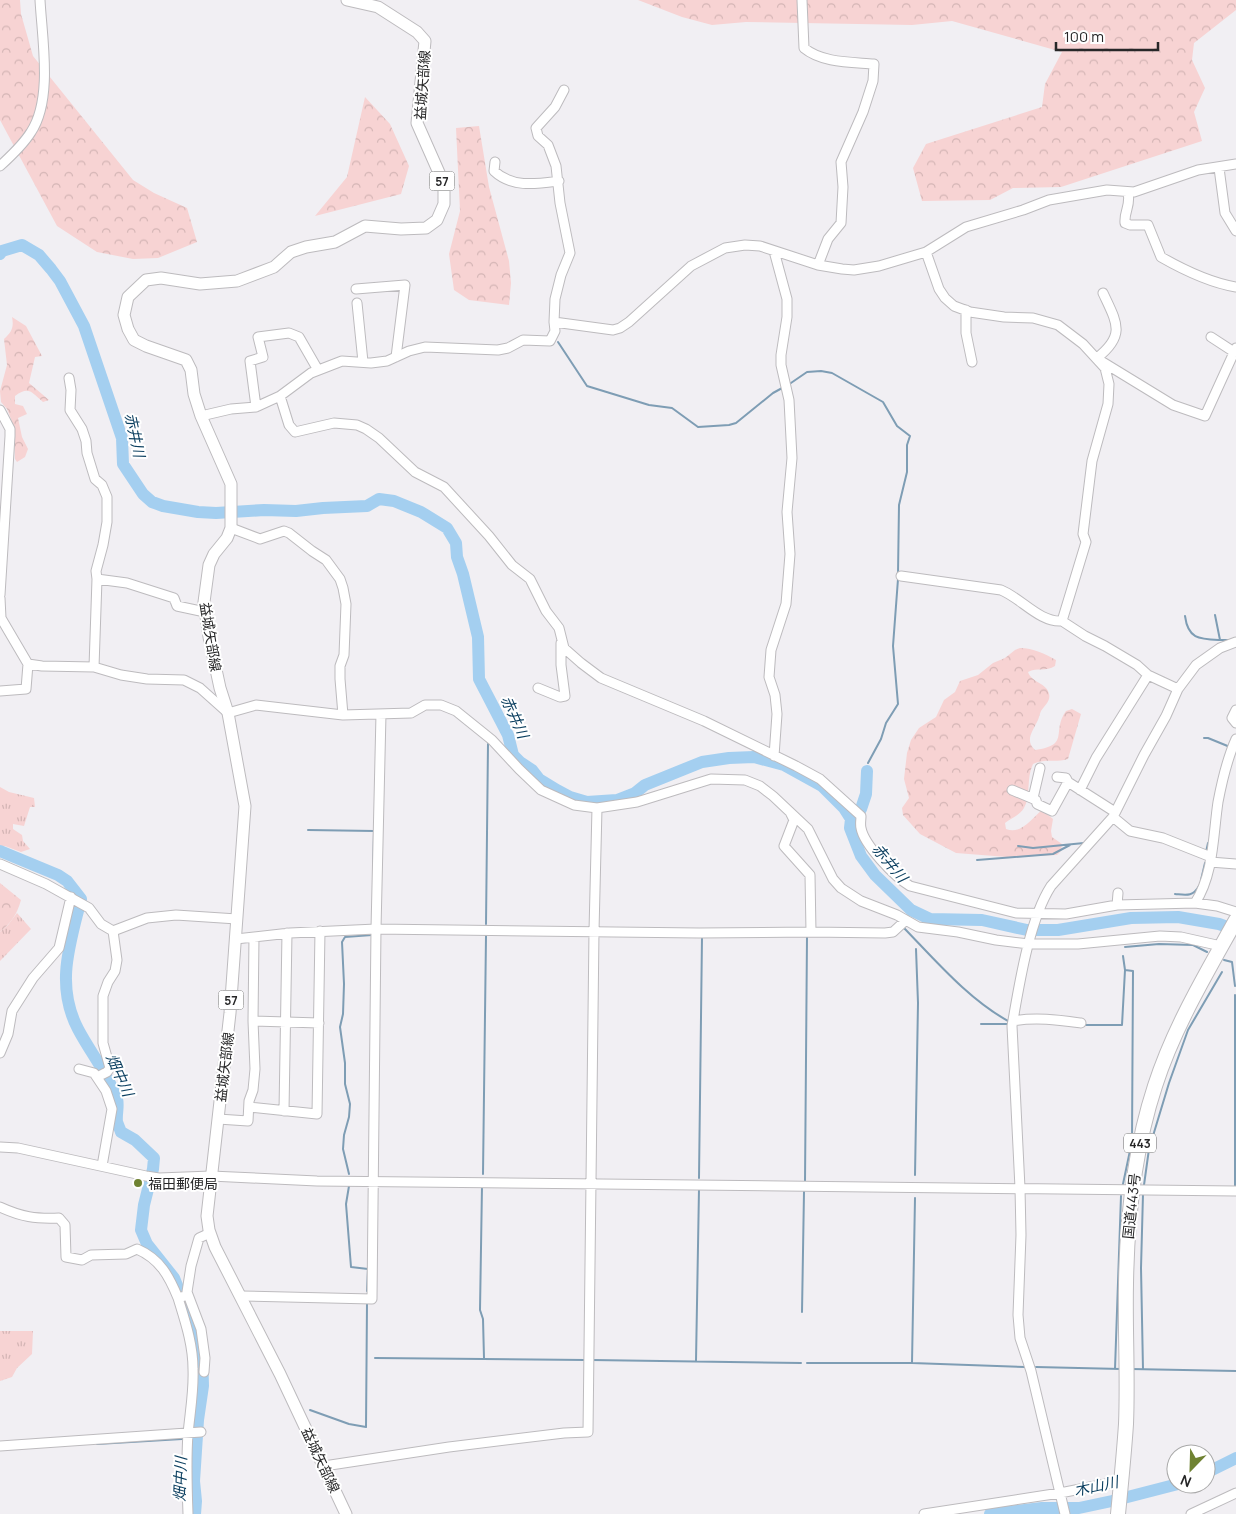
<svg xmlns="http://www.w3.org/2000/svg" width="1236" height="1514" viewBox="0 0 1236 1514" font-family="Manrope,'Noto Sans JP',sans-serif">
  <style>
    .grass { fill: url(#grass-tufts) }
    .forest { fill: url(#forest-crowns) }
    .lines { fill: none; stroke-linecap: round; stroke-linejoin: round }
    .stream { stroke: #7e9db4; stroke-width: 2 }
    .river { stroke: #a4cff0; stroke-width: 12 }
    .minor-casing { stroke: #bdbbbe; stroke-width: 11 }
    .major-casing { stroke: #bdbbbe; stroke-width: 13 }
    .highway-casing { stroke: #bdbbbe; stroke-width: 16 }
    .minor { stroke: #fff; stroke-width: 9 }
    .major { stroke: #fff; stroke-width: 11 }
    .highway { stroke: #fff; stroke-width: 14 }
    .poi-dot { fill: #6f8232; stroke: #fff; stroke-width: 2 }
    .labels { text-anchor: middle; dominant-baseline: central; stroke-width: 4; stroke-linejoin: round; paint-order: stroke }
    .shield { fill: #fff; stroke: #686868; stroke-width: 1 }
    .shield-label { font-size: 12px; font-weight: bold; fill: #272728 }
    .street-label { font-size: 14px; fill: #272728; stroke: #fff }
    .poi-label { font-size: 14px; fill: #272728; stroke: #fff; text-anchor: start }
    .water-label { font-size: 15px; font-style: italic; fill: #0a3e5f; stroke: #fff }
  </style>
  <defs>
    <pattern id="grass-tufts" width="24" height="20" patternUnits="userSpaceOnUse" patternTransform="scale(1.25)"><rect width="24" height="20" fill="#f7d3d3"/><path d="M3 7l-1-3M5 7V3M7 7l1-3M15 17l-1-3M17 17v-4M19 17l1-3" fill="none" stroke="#d4b5b5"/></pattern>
    <pattern id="forest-crowns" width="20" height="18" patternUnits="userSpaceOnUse" patternTransform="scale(1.25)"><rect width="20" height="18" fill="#f7d3d3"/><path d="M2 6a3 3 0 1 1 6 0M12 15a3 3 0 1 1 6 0" fill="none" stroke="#d4b5b5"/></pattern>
  </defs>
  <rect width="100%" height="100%" fill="#f1eff3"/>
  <path class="grass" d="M0,787L9,792L34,798L35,807H30L24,826L13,824V829L22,835L23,841L30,849L21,852L5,846L0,847Z
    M17,913L31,929L0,961V932L8,925Z
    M0,1331H33L32,1354L17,1368L12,1377L0,1381Z"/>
  <path class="forest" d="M0,0H20L21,14L33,56L133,180L154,193L187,208L197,242L158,258L133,259L97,252L57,226L0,120Z
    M638,0H1236V10L1194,43L1192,60L1205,88L1194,112L1202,141L1061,187L1013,188L990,200L922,201L913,168L926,144L1042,107L1045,84L1062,52L952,21L912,25L746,22L712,25L682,17Z
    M365,97L390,124L409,166L401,194L315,216L347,177Z
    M479,126L489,187L509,261L511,283L509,305L469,300L454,290L449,254L460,211L456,128Z
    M12,317L26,326L42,356L35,357L29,383L49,400L43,402C31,392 29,386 15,396V404L23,406L27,414L18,418L22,437L28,449L25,457L17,462L15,459L14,432L11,419L7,409L1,402L0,391L7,365L4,339C12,332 14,327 12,317Z
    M1020,648C1033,648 1045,654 1056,660L1055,666C1046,672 1037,667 1028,672C1032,683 1047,683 1049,694C1051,701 1044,706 1041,711C1039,715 1039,719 1037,722C1032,732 1025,741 1035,750C1071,745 1051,732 1066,711L1072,709L1081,714L1068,759C1055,763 1046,758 1033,764C1026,778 1031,796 1024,808C1019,816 1011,818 1005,823L1006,829C1021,835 1031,819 1042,810L1053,819L1051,831L1052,837L1062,844L1061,851L1057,855L1007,857L956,853L920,834L903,815L902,808L909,798L904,779L907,753L911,740L919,728L936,717L944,700L955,692L960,681L978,675L993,663L1005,658L1015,650Z
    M0,883L21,900C17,914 12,922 0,932Z"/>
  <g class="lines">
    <path class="stream" d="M558,342L587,386L649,405L672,408L698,427L729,425L736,423L773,393L784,387
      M788,385L807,372L821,371L832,373L883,402L897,426L910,436L907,445V472L899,505L898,574
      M1215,615L1220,640H1230
      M1185,616C1188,639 1199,639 1220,640
      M1204,738H1208L1230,747
      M868,763L881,739L886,723L898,704L893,646L898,579
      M308,830L374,831L373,883
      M1018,846L1033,848L1084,843
      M1206,852L1208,843
      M977,860L1053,854L1070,845
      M1201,880L1205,863
      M1175,894C1186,895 1193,897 1199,886
      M486,924L488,744
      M904,928C935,960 970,1001 1010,1022
      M1125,947L1159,944L1193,945L1207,952
      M1224,960L1232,962L1235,986
      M981,1024H1008
      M1083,1025H1122L1125,970
      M349,1174L343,1149L344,1135L349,1117L350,1104L345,1084V1063L340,1027L343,1014L344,984L342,942L345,937L372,935
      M483,1174L486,936
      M915,1175L918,1003L916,949
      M699,1178L702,937
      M805,1182L807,937
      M1123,1184L1132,1141L1133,971L1125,970L1123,956
      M1144,1185L1149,1149L1169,1083L1188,1030L1222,972
      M349,1186L346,1204L351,1267L368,1269L367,1291
      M482,1186L480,1310L483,1319L484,1358
      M1235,1189V995
      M1143,1194L1141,1268L1143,1369
      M802,1312L804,1192
      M375,1358L585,1360
      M592,1360L801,1363
      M696,1361L699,1189
      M807,1363H912L1025,1367
      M912,1363L915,1198
      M1036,1367L1121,1369
      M1115,1369L1121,1196
      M1131,1369L1236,1371
      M310,1410L349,1424L366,1427L367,1303
      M97,1444L182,1439"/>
    <path class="river" d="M0,254L2,251L22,245L39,255L51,269L60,281L84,326L122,438L123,464L143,494L152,502L163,506L198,512L216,513L264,510L296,511L323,508L367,506L379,499L394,501L421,512L447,528L456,543L457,557L463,574L478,637L479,679L508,735L513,755L520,762L532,770L539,779L557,790L570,797L587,802L617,800L635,793L645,785L702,762L729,758L754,757L784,765L822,786L844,808L851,819L850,828L861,856L875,875L911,910L930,919L982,920L1027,930H1058L1131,918L1178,917L1219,924L1236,930
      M861,809L866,794L867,771
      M0,851L58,875L67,881L81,899C70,944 55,985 78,1029C90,1052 108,1074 117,1099C119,1106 116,1114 117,1122C118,1125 120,1129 121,1132L135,1140L154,1158L153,1169L144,1205L141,1230L147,1244L174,1278L187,1310L202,1352L203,1386L198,1420L194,1481L196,1501L195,1514
      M1206,1473L1236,1458
      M990,1514L1042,1508H1079L1112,1501L1178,1484"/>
    <defs>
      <path id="minor" d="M802,0L804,48C822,63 851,62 874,64L873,81L863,112L841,162L843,187L841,223L828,239L818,265
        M495,162L494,171C512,188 536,184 559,181
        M0,166C11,156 23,145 31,132C53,99 42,38 40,0
        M1219,168L1225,213L1236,231
        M1128,192C1131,207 1124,210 1125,223L1130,225H1148L1161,257C1182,269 1212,283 1236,287
        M774,251L787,299V317L781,355V365L789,400L792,458L787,512L790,554L786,604L771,650L769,677L775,695L777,714L774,756
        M926,252L939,289L945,298L954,306L970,312L1004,317L1033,318L1058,325L1083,344L1105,368L1109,384L1108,404L1092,461L1083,534L1086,542L1062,621L1085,636L1105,646L1137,665L1148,675L1178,689
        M356,289L405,285L396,357
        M357,303L363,362
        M966,310V333L972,362
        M554,322L555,299L561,275L570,253L560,203L556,166L548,145L538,136L536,128L555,107L564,90
        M1211,337L1234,352
        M1097,358C1126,335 1117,323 1103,293
        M1101,361L1173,405L1205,416L1236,348
        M69,378L71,390L70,410L82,429L86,441L87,453L95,479L102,485L107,497V522L103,545L96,571L97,579L94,667
        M280,396L289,425L295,432L334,423L357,425L366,429L379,438L415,472L444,487L489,536L512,565L530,579L546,611L559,628L564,648L581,663L601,678L704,721L796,766L820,779L861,816C861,820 860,824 861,828C864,845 895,877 910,886L1016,913L1066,914L1117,905L1195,903L1217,906L1236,912
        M256,407L250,361L263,357L258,337L289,333L299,337L318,370
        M0,410L10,429V436L0,595
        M201,416L231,409L256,407L280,396L311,373L342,361L371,363L387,361L409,351L425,347L498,350L508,348L523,340L550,341L555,331L554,322L613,330L620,328L629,322L691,266L725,248L745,245L760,246L818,265L842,269L854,270L879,266L926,252L966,227L1023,210L1049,200L1107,190L1134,192L1198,170L1236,164
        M231,528L260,539L284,531L289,533L312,551L326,560L340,579L343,588L346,604L344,655L340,666V679L343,715
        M901,576L1001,590C1021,598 1040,623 1062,621
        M97,579L127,583L174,598L177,606L205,612
        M0,598L1,618L28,664L26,689L0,691
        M28,664L42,666L94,667L121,675L147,679L184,680L200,688L228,713L256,705L343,715L411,713L425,705H441L456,711L492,740L519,769L541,790L574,805L597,808L637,802L711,779L745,780L760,786L773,796L808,829L833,879L841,888L861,901L897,915L918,927L958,932L996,940L1029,944H1078L1160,936L1181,937L1221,946
        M538,688L560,697L565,696L561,665V643
        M1236,710L1232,718L1236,723
        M1057,777L1066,778L1068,782L1115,812
        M1012,790L1036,800L1037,804L1052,811L1068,782
        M1080,790L1096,758L1148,675
        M1033,798L1040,768
        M790,812L794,820L784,846L810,875L811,932
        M1113,817L1130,831L1163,838L1211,857
        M1210,862L1236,864
        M0,864L46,884L89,908L101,924L113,931L147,918L176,915L237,919
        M1195,903C1214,874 1213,835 1218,802C1222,781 1227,759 1236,739
        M1117,905L1118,893
        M236,939L290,933L376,929L699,933L811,932L885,933L893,932L906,920
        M253,1021L319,1023
        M1013,1021C1036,1017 1058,1020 1081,1023
        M0,1053L8,1034L12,1011L33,978L59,948L71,897
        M79,1069L94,1073L106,1091L112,1109L102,1166
        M97,1077L107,1072L110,1068L103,1043V996L108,982L115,971L117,960L113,931
        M249,1107L317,1114L320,931
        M284,1111L287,933
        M218,1119L248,1121L249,1101L253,1090L255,1069L253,1021L254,937
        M0,1147L18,1148L146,1176L159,1178L211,1176L317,1181L1236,1191
        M0,1207C22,1217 35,1219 59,1218L65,1225L66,1257L82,1260L91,1255L126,1254L137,1249C160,1259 169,1276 178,1298L188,1295
        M241,1296L372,1299L376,929L381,714
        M178,1298C185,1321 193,1344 193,1369C194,1391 190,1412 188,1434C186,1460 187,1487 188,1514
        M204,1372L205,1358L201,1329L187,1292L191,1266L199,1238L210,1233
        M0,1446L201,1432
        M324,1466L449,1447L564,1433L588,1432L594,931L597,808
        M924,1514L1060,1493L1121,1481
        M1065,1514L1031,1371L1020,1338L1018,1315L1021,1235L1020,1188L1012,1026C1019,986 1029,920 1051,886L1113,817L1144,755L1166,716L1178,689L1196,665L1220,648L1236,642
        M1191,1514L1236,1493"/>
      <path id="major" d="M346,1514L280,1374L215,1247L209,1230L207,1216L230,1013L245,806L228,713L220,688L209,637L204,602L209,565L214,554L227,538L231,528V484L201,416L194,394L191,370L186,360L146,346L134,340L128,329L124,315L128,297L146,280L161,278L200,284L237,281L274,267L291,252L306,247L335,242L365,226L401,229L426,228L437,220L444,204V189L440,175L417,123L425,41L417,32L378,7L347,0"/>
      <path id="highway" d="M1118,1514C1121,1484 1124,1454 1126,1424C1128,1377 1125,1330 1126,1284C1127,1217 1134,1150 1155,1086C1174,1027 1206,974 1236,920"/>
    </defs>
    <use href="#minor" class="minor-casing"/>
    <use href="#major" class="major-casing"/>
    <use href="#highway" class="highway-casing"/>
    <use href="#minor" class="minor"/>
    <use href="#major" class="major"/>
    <use href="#highway" class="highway"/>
  </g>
  <circle class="poi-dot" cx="138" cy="1183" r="5"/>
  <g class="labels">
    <g class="shield">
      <rect x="429.5" y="171.5" width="25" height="19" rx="4"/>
      <rect x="218.5" y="990.5" width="25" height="19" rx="4"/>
      <rect x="1124" y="1133.5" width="32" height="19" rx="4"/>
    </g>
    <g class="shield-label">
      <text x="442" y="181">57</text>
      <text x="231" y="1000">57</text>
      <text x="1140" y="1143">443</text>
    </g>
    <g class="street-label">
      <text transform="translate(422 85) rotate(-86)">益城矢部線</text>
      <text transform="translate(211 637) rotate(81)">益城矢部線</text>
      <text transform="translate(224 1067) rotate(-83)">益城矢部線</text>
      <text transform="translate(1131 1206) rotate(-84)">国道443号</text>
      <text transform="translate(321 1460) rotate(65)">益城矢部線</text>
    </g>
    <g class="poi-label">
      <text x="148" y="1183">福田郵便局</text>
    </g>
    <g class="water-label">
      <text transform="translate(135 435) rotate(78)">赤井川</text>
      <text transform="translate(515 717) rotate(66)">赤井川</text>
      <text transform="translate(890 863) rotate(50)">赤井川</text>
      <text transform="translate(120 1075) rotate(66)">畑中川</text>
      <text transform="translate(180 1479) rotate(-88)">畑中川</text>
      <text transform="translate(1096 1486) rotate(-12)">木山川</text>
    </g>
  </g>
  <g transform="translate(1191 1469) rotate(203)"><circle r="24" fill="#ffffff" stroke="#a9a9a9"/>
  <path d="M0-4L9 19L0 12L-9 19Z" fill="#6f8232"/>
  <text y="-8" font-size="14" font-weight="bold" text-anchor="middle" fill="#272728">N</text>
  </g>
  <path d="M1056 42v8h102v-8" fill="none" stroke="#272728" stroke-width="2.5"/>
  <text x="1064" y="42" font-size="15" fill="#272728" stroke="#ffffff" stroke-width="4" paint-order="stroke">100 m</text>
</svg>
